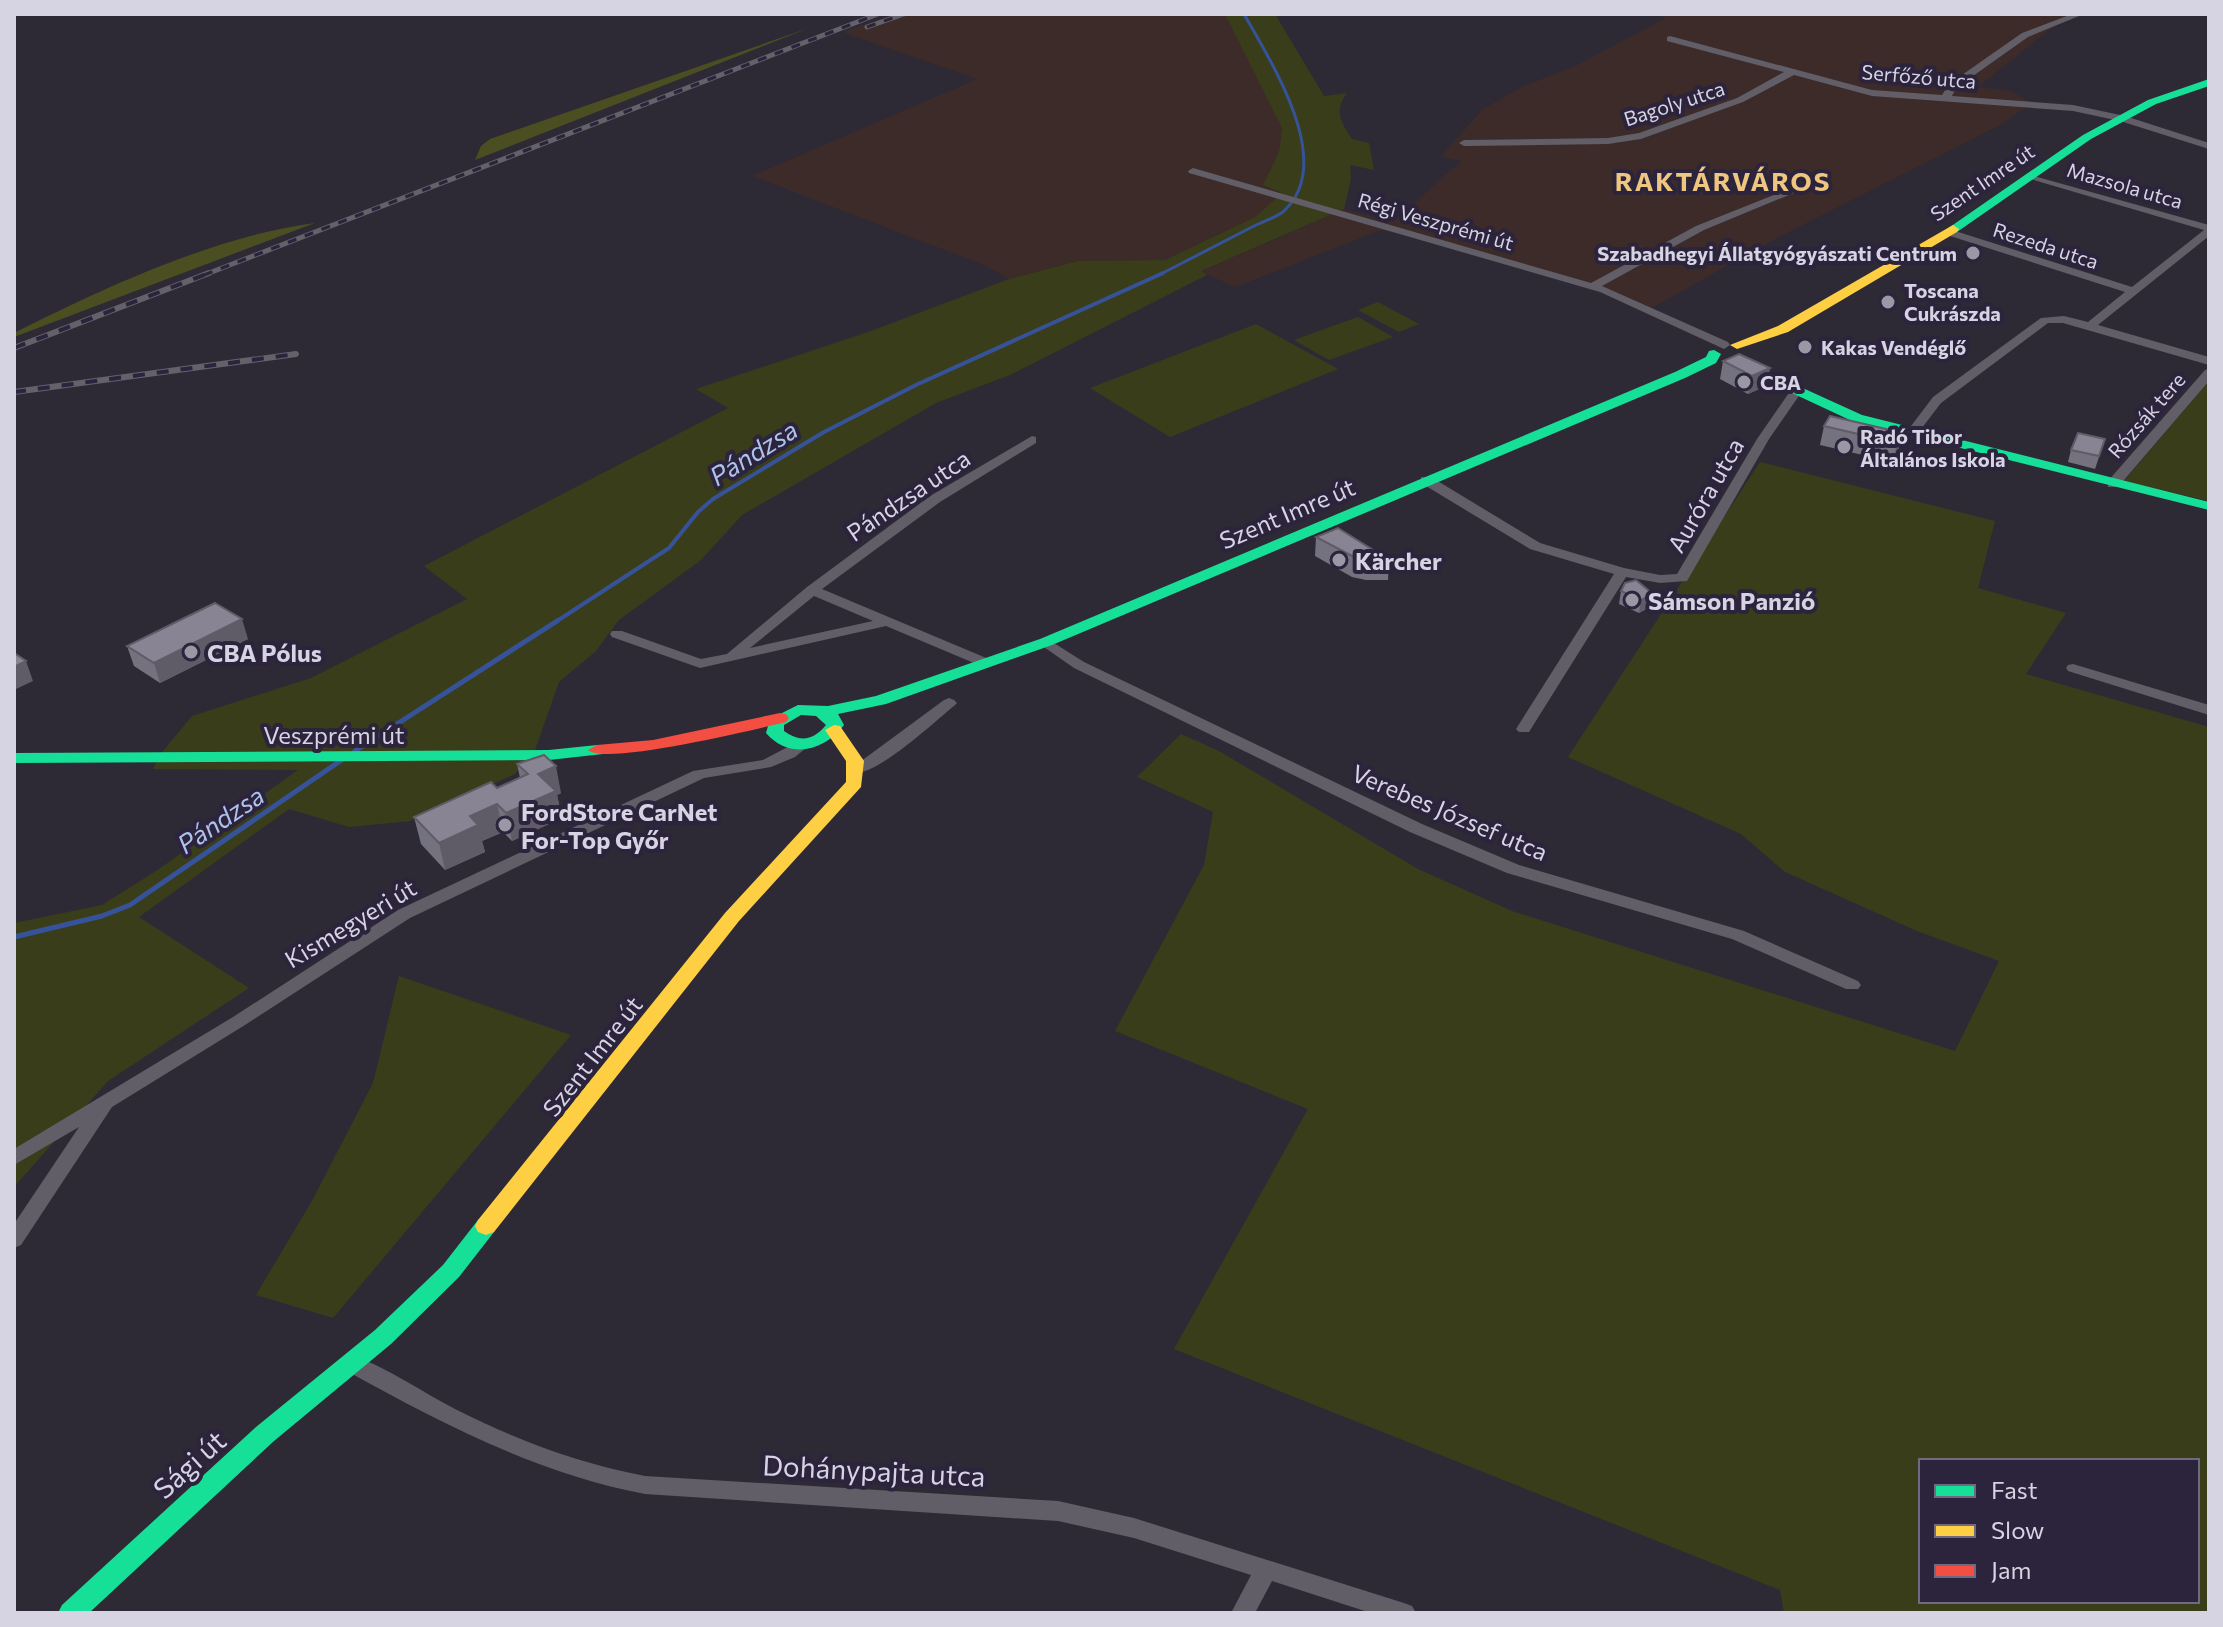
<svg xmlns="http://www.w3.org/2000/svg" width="2223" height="1627" viewBox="0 0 2223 1627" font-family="Commissioner,sans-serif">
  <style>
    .industrial { fill: #3c2b28 }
    .green { fill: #3a3d1a; fill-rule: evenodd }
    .forest { fill: #4a4e20 }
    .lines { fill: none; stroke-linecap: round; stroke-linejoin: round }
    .stream-far2 { stroke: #36539a; stroke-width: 3 }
    .stream-far1 { stroke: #36539a; stroke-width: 4 }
    .stream { stroke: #36539a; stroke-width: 5 }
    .street { fill: #615e68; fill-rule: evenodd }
    .fast { fill: #16e098; fill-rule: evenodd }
    .slow { fill: #ffcf43; fill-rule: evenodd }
    .jam { fill: #f24e42; fill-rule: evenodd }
    .rail-far1-casing { stroke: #63616a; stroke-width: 5 }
    .rail-casing { stroke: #63616a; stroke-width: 6 }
    .rail-far1 { stroke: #2b243c; stroke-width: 3; stroke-dasharray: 9; stroke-linecap: butt }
    .rail { stroke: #2b243c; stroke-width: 4; stroke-dasharray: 12; stroke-linecap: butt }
    .wall { fill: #75727f }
    .shaded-wall { fill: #5f5c68 }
    .building { fill: #888494; stroke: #5f5c68; stroke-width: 2 }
    .poi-dot { fill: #9b98a6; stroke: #2b243c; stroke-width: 3 }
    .labels { text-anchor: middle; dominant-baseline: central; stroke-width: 8; stroke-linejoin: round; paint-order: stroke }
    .far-street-label { font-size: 20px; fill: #d6d3e3; stroke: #2b243c }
    .far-poi-label { font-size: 20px; font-weight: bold; fill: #d6d3e3; stroke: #2b243c; text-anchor: start }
    .street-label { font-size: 24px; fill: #d6d3e3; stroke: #2b243c }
    .poi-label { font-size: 24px; font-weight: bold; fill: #d6d3e3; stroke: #2b243c; text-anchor: start }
    .far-district-label { font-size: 26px; font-weight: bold; letter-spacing: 2px; fill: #eec67f; stroke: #2b243c }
    .water-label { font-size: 26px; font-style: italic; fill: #aec2ec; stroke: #2b243c }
    .near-street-label { font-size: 28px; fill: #d6d3e3; stroke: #2b243c }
  </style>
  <rect width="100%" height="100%" fill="#2d2a36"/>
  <path class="industrial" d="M896,14H1225L1282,128L1279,152L1263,185L1283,193L1255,217L1165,260L1078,261L1009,279L984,265L752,176L977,79L842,32Z
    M1655,14H2069L1978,87L2012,91L2031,103L2004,123L1777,238L1650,309L1462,248L1381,230L1236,287L1200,272L1344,209L1393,222L1461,161L1441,156L1483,109L1524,86L1575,66L1666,18Z"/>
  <path class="green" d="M1225,14H1275L1324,96L1347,93C1334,111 1340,121 1352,139L1369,143L1374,170L1350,165L1351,179L1344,209L1201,271L1207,275L1010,375L936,403L742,515L701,560L619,620L595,652L559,682L535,750L515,774L410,821L349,827L289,809L139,917L249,988L108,1081L14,1187V923L102,905L159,869L298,770L153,769L162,752L192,716L311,678L467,599L424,566L728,408L696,389L871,331L1009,279L1078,261L1165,260L1255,217L1282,193L1263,185L1279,152L1282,128Z
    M1378,302L1419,324L1399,332L1358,310Z
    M1358,317L1393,337L1329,360L1294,340Z
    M1256,324L1338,369L1170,437L1090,388Z
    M2209,381V501L2124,481Z
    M1760,462L1995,521L1978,588L2066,613L2026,674L2209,727V1613H1784L1780,1590L1174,1349L1308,1109L1115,1031L1204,865L1213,812L1137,777L1181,734L1219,751L1418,869L1512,911L1955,1051L1999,961L1917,931L1785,872L1741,834L1568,757ZM1921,1461H2197V1601H1921Z
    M399,976L571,1035L333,1318L256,1295L313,1199L373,1083Z"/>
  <path class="forest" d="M809,28L475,160L481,146L490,139Z
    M315,223L14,337V333C101,289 218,235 315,223Z"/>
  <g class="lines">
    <path class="stream-far2" d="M1159,275C1190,259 1221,243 1252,227C1261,222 1276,218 1284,211C1337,162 1270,61 1244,14"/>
    <path class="stream-far1" d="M554,623L669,548L698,512L713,499L824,432L916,385L1163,273"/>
    <path class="stream" d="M355,751L557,621
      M14,937L102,916L130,905L343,759"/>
    <path class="street" d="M2072,14H2084L2028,37L1956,88L1952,96L2073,105L2125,116L2209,143V149L2120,121L2073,111L1872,96L1794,75L1743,102L1641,139L1608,144L1464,146L1459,143L1464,140L1608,138L1639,133L1737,98L1784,72L1667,41V37L1670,36L1872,90L1942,95L1949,84L2022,33Z
      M1193,168L1591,283L1696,226L1804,183L1813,185L1704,230L1602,286L1728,342L1730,345L1724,349L1600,292L1189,173L1188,171Z
      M2027,174L2209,225V236L2098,325L2209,357V365L2063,323H2048L1941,403L1915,437H1907L1905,434L1933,397L2041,318L2064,316L2088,322L2125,292L1944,234V230H1952L2132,287L2204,230L2027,178Z
      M2209,369V381L2118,487H2108V481L2205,370Z
      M1797,386L1803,390L1769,439L1687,581L1660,583L1626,577L1529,732H1519L1516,729L1614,574L1530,549L1421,483V477H1431L1540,543L1624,568L1660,575L1677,574L1757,439L1793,387Z
      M1032,436L1036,437V443L940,502L822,589L991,660L993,663L991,666H981L886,626L700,668L612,637L610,634L612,631H622L701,659L727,654L807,587L930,496ZM814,596L873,621L750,648Z
      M1046,638L1084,662L1422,824L1519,865L1744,931L1858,981L1861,985L1858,989H1846L1732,939L1507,873L1410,832L1074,668L1041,645L1039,642L1041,639Z
      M2073,664L2209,705V715L2068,671L2066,668L2068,665Z
      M949,698L954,700L957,703L954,706C934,722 875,778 851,773L849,770L944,700Z
      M801,740L806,742L809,745L806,748L795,757L771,767L704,778L410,918L245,1025L112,1107L21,1245L14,1248V1224L79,1127L14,1165V1149L233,1017L398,910L693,771L763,760Z
      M352,1355C388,1368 422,1392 455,1409C516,1440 578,1463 645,1476L1058,1501L1134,1518L1404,1603L1412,1606L1416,1613H1371L1272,1581L1255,1613H1231L1251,1575L1134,1538L1058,1521L645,1494C536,1473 441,1423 345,1370L342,1364L345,1358Z"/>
    <path class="fast" d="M2209,79V86L2156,104L2091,139L1957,232L1947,229L2083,135L2148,100Z
      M1714,350L1721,354L1716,363L1685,378L1052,645L886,704L838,714L844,725C825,751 789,760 766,733L770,719L798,705L828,706L876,696L1040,639L1675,372L1706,357L1709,351ZM801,715L816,716L826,725C814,740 800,743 784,731V725Z
      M1741,360L1862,415L2209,502V510L1852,421L1736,367V361Z
      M597,745L603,746L606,750L603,754L549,760L14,763V753L549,750Z
      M486,1217L494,1220L497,1226L494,1232L459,1277L391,1344L274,1441L89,1613H58L62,1605L256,1427L375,1330L443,1265L478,1220Z"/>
    <path class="slow" d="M1953,225L1959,229L1957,232L1788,332L1737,349L1730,345L1778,326Z
      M834,725L840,726L864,761L861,787L739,921L494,1232L486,1235L478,1232L475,1226L478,1220L725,913L846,782V761L825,730Z"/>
    <path class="jam" d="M780,713L786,714L789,718L786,722C757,729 605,766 588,750L597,745L653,740Z"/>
    <defs>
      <path id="rail-far1" d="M867,27L904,14
        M204,275L878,14"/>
      <path id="rail" d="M14,348L209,273
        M14,392L296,354"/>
    </defs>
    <use href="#rail-far1" class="rail-far1-casing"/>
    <use href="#rail" class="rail-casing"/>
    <use href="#rail-far1" class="rail-far1"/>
    <use href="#rail" class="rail"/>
  </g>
  <path class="wall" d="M1723,361L1770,368L1766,386L1748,394L1720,379Z
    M1824,426L1903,433L1898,451L1893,462L1820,445Z
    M2105,439L2095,469L2068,462L2071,450Z
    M1316,537L1389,560L1388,580H1366L1352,577L1315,556Z
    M1621,591L1653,594L1650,607L1639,613L1619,604Z
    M248,639L160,683L134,666L127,646Z
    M517,764L561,793L557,795L562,818L512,841L503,832L482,841L485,852L445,870L421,844L414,817L497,788L520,778Z"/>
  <path class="shaded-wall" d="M1770,368L1766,386L1748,394L1752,376Z
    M1903,433L1898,451L1893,462L1897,443Z
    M1653,594L1650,607L1639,613L1641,600Z
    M242,619L248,639L160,683L154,663Z
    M26,661L33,681L14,690V667Z
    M556,766L561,793L557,795L562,818L512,841L506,813L538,774Z
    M497,804L503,832L482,841L485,852L445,870L439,843L470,816Z"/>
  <path class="building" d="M1739,354L1770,368L1752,376L1723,361Z
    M1830,416L1903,433L1897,443L1824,426Z
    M2078,433L2105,439L2099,456L2071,450Z
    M1338,528L1389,560L1368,561L1354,557L1316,537Z
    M1636,580L1653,594L1641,600L1621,591L1625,583Z
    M215,603L242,619L154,663L127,646Z
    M14,653L26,661L14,667Z
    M544,755L556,766L538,774L556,791L506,813L497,804L470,816L478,825L439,843L414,817L491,782L497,788L528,774L517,764Z"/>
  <g class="poi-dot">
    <circle cx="1973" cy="253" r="8"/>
    <circle cx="1888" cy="302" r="8"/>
    <circle cx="1805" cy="347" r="8"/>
    <circle cx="1744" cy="382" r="8"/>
    <circle cx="1844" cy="447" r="8"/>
    <circle cx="1339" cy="560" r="8"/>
    <circle cx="1632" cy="600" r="8"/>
    <circle cx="191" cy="652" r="8"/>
    <circle cx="505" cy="825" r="8"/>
  </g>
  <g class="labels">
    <g class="far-street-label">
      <text transform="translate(1919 76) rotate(5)">Serfőző utca</text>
      <text transform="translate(1674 103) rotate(-18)">Bagoly utca</text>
      <text transform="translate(1982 182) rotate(-34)">Szent Imre út</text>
      <text transform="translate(2125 185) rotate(16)">Mazsola utca</text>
      <text transform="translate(1436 221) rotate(16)">Régi Veszprémi út</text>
      <text transform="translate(2046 245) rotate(18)">Rezeda utca</text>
      <text transform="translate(2146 415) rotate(-49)">Rózsák tere</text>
    </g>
    <g class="far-poi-label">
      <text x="1957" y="253" text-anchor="end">Szabadhegyi Állatgyógyászati Centrum</text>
      <text x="1904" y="290">Toscana<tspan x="1904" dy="23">Cukrászda</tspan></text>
      <text x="1821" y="347">Kakas Vendéglő</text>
      <text x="1760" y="382">CBA</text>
      <text x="1860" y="436">Radó Tibor<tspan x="1860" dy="23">Általános Iskola</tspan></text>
    </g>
    <g class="street-label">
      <text transform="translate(908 495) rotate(-34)">Pándzsa utca</text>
      <text transform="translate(1705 495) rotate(-60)">Auróra utca</text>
      <text transform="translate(1287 513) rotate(-23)">Szent Imre út</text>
      <text x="334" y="734">Veszprémi út</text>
      <text transform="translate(1450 812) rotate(23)">Verebes József utca</text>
      <text transform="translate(350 923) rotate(-31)">Kismegyeri út</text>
      <text transform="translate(592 1056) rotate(-52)">Szent Imre út</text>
    </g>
    <g class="poi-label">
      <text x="1355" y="560">Kärcher</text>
      <text x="1648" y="600">Sámson Panzió</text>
      <text x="207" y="652">CBA Pólus</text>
      <text x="521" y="811">FordStore CarNet<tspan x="521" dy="28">For-Top Győr</tspan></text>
    </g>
    <g class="far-district-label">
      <text x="1723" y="180">RAKTÁRVÁROS</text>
    </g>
    <g class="water-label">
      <text transform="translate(753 452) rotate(-32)">Pándzsa</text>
      <text transform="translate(220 819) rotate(-34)">Pándzsa</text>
    </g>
    <g class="near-street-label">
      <text transform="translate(189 1464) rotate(-42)">Sági út</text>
      <text transform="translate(874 1470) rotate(3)">Dohánypajta utca</text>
    </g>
  </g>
  <rect width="2223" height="1627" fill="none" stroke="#d6d3e3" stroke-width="32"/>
  <rect x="1919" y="1459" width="280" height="144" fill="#2b243c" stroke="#6f6a7f" stroke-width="2"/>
  <rect x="1935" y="1485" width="40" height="12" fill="#16e098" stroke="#6f6a7f" stroke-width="2"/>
  <text x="1991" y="1499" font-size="24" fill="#d6d3e3">Fast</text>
  <rect x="1935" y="1525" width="40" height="12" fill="#ffcf43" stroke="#6f6a7f" stroke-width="2"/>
  <text x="1991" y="1539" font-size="24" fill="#d6d3e3">Slow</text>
  <rect x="1935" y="1565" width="40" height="12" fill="#f24e42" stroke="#6f6a7f" stroke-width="2"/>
  <text x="1991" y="1579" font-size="24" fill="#d6d3e3">Jam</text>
</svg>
